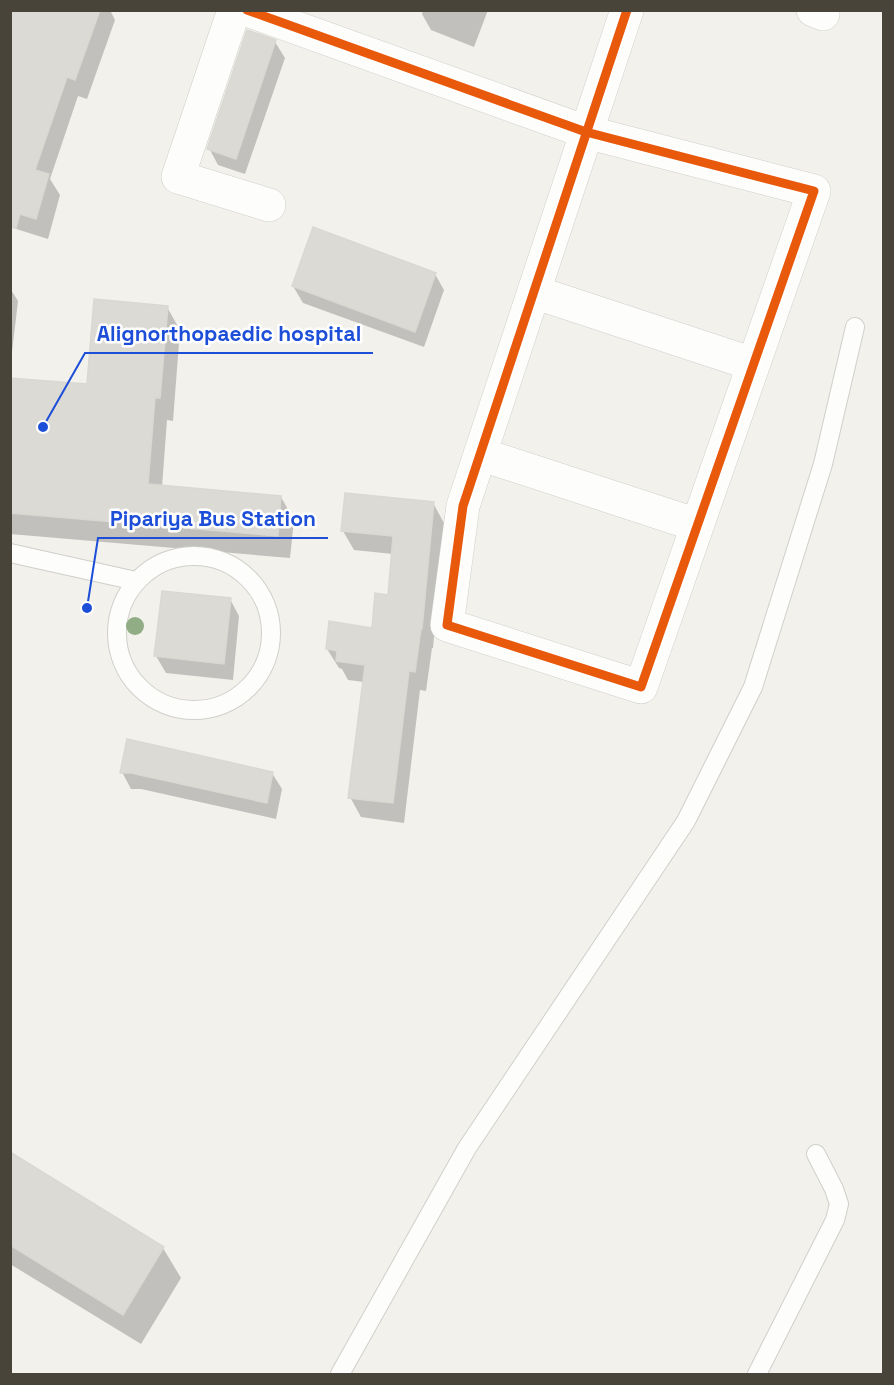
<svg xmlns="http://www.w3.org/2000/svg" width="894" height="1385" viewBox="0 0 894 1385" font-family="'Space Grotesk',sans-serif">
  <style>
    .shadow { fill: #0003 }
    .building { fill: #dcdad5; stroke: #dad8d2; stroke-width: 1.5 }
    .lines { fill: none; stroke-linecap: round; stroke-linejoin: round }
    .service-casing { stroke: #d0cfca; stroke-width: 20 }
    .minor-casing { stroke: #d0cfca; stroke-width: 34 }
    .service { stroke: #fdfdfc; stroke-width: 18 }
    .minor { stroke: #fdfdfc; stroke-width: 33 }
    .cycleway-casing { stroke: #fff; stroke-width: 13 }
    .cycleway { stroke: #e8590c; stroke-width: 9 }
    .tree { fill: #91ad85 }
    .leader { fill: none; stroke: #1d4ed8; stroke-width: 2 }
    .callout-dot { fill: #1d4ed8; stroke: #fff; stroke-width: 2 }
    .callout-label { font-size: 21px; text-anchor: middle; font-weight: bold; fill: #1d4ed8; stroke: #fff; stroke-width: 5; stroke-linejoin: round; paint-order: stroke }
  </style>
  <rect width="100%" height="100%" fill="#f2f1ec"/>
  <path class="shadow" d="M13,10H110L115,20L87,99L78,96L50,179L60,195L48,239L10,227V17Z
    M423,10H488L474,47L431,30L422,14Z
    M275,42L285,58L245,174L218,165L209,148Z
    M435,274L444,290L424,347L303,303L293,286Z
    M10,288L18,301L10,369Z
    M167,307L180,330L173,421L167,420L162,487L281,497L294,520L290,558L10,534V379L88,386Z
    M433,503L444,523L433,648H432L426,691L420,690L404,823L361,817L350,797L364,682L348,680L342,669L339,668L327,649L373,629L389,596L393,554L354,550L343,531Z
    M230,599L239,616L233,680L166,673L156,656Z
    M122,772L272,773L282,789L276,819L141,789H131Z
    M10,1154L163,1248L181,1278L141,1344L10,1264Z"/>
  <path class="building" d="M10,10H100L75,80L67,77L35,170L49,174L36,219L20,214L16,228L10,227Z
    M247,30L276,40L236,159L207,149Z
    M313,227L436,273L415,332L292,286Z
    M94,299L168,306L160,398H155L148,484L281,496L278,536L10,513V378L87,384Z
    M345,493L434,502L422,629H421L415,672L409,671L393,803L348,798L365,665L336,661L337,651L326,649L329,621L372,628L375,593L388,595L393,536L341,531Z
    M162,591L231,598L224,664L154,656Z
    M127,739L273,772L267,803L131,773H120Z
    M10,1152L164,1247L123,1315L10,1245Z"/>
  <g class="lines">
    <defs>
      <path id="service" d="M10,553L136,581
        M117 633a77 77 0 1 1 154 0a77 77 0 1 1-154 0Z
        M340,1374L467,1148L686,821L753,687L823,464L855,327
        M757,1374L835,1220L839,1204L834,1189L816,1154"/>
      <path id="minor" d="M234,10L178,177L269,205
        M247,10L586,132L814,191L641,687L447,625L463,506L627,10
        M813,10L823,14
        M534,292L753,364
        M480,454L697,525"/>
    </defs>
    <use href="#service" class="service-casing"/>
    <use href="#minor" class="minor-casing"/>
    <use href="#service" class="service"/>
    <use href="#minor" class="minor"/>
    <defs>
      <path id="cycleway" d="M247,10L586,132L814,191L641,687L447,625L463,506L627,10"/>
    </defs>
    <use href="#cycleway" class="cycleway-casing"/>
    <use href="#cycleway" class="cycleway"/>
  </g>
  <circle class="tree" cx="135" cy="626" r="9"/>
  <path class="leader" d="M43 427L85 353H373M87 608L98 538H328"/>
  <g class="callout-dot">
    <circle cx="43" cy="427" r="6"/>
    <circle cx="87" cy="608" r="6"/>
  </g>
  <g class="callout-label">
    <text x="229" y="341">Alignorthopaedic hospital</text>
    <text x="213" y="526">Pipariya Bus Station</text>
  </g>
  <rect width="894" height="1385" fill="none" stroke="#484439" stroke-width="24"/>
</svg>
